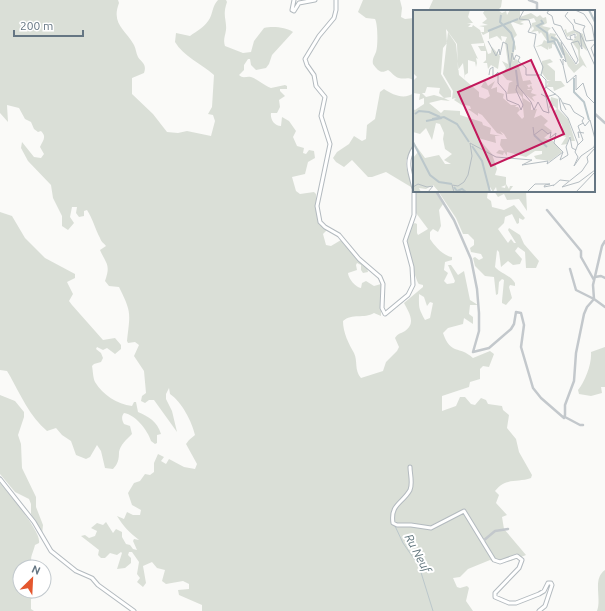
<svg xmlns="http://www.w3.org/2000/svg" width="605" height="611" viewBox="0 0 605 611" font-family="Ubuntu,sans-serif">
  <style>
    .green { fill: #dadfd7; fill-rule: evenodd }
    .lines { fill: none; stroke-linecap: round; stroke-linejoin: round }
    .stream { stroke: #bbc7cb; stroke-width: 1 }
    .secondary-casing { stroke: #b3babf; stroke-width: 5 }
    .street { stroke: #c3c8cc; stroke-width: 2.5 }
    .secondary { stroke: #fff; stroke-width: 3 }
    .labels { text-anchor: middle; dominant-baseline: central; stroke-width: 4; stroke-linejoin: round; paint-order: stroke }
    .water-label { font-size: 12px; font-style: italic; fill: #60757c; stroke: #fff }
    .inset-river { fill: none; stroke: #bbc7cb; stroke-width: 2 }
    .inset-road { fill: none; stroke: #b5bdc2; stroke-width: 1 }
    .view { fill: #c2185b; fill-opacity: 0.15; stroke: #c2185b; stroke-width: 2 }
    .inset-edge { fill: none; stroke: #657683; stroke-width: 2 }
  </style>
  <rect width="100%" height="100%" fill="#fafaf8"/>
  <path class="green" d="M0,0H118L119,3C111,24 125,29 134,45C136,49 136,53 138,57C142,63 147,64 144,73L132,78V94L153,114L167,132L178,133L187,131L211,136L215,121L213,115L208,114L212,107L214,75C202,64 183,56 175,42L176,33L190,36C197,31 206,26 210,18C213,11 213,5 218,0H226L227,2C222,16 227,20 226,30C225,37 223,39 225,46L243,53L251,52L254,41L264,28C272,26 286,27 293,32L272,55L269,64L266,68L256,70L251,65L250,59H248L244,65V70L239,75C243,79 246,76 251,77C259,80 263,85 271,88L285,85L287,86V89H280V91L285,96L279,100L280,107L277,113H271C270,119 274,126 281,126L282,117L289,121L296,131L293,137L297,146L304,148L303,153L306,154L309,150L314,151L315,158L308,162L305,174L292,177L296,191L300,194L314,192L316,194C318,214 313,213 327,230L323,234L326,245L331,246L341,240L367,267L368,272L363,273L361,270V265L357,263L356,265L357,270L348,273C348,278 356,288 361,288L362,283L366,281L374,286L381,284V316L374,313C364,319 352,313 343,321C343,333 349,344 354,353C358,361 354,370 361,378L383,371L386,362L397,351L399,347L395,338C398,333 400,334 405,331C417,323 408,311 404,303L423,287V285L419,284C416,282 407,247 407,242C407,236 411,228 413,224L415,223L417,224V233L418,235L428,229L416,213V191H435L443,204L439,210L441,226L438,232L433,229L430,232V239C434,245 443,256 452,257V260L445,262L444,270L448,273L444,281L447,284L454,283L455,281L448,265H451L458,275L464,271L470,300L478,305H470L469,314L473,317V324L464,318L463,324L448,328L443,333C451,356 459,345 473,358L490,351L494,354L489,367L483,366L480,369V379L470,382L469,387L442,396V411L456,406L460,397H465L471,404L475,405L481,398L486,400L488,404L502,406L503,410L509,415L507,428L516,439L519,452L532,475L531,478C517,483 506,477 495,491L499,495L496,503L507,515L502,517L504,529L526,555C515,559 501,567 490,560L468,569L460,577L453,578L457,587L460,588L467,586L469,588L466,601L473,611H202V605L179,595L178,590L189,589V584L183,581L166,584L162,581L165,570L157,568L152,562L143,566L146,583L143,587L137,582L140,578L137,574L139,562L132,552H129L128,555L131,558V563L125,568L117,569L122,553L121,552L117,555L110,553L105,558H101L98,555L99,550L81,536L85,535L89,538L95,536L97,531L91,528L97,523L103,525L106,522L113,533L116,529L122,532V537L126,544L130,545L133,549L137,550L133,541L134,539L139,540C130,533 123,526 117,516L124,519L127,512L133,515H140L141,510L132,505L128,493L134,483L140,481L145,474L150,475L154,472V463L158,454L164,457L161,461L166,464L169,459L184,467L195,469L197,464L186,444L189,440L195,435C192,422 182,402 170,394L169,388L166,394V399L172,411L177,432L154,400H149L145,403L141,401L142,396L146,393L144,371L134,356L139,345L135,342L128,343L127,341C130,313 132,313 119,287L109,286L105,281C111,264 106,264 100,250L106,246C104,243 101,242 100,238C95,229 93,219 87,210L84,211V216L79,217L76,213L77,207H72L70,217L74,223L68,230L62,226V216L53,198L51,185L28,161L21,148L22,142L34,157L41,158L44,154L40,147C43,140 47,137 41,131L38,132L34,129L31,122L25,119L19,108L7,105L8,122L0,113ZM419,294L424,297L427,306L430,302L433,303L430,318L425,320C418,307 419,308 419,294Z
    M363,0H400L402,8L401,17L405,19L414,18V81C408,76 405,80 399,78C394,77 392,72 388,70C381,74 378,71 373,64C372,59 374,57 376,52C378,47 378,24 375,19L366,18L358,12Z
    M433,0H502L501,7L497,11H428Z
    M384,89C393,95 404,100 414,93C414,104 417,137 414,146C411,152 407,155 406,163C406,171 411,178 411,187L386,172L372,177H368L352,160L344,167L336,162L333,158L337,152L349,144L354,136L362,141L366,139L367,125L375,119L380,92Z
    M438,191H488L487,198L491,201L492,207L504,210L514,205L525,218L523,220L519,218V223L517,224L512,214L505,217L504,223L498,229L508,243L511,239L514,243H516L508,230L509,228L520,235L524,244L539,261L536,268H526L525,252L518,247L515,251L522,259L520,264L513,265L508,261L501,267L499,252L497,250L495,267C501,274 509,274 515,283V286L510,285L509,287L512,298L506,305L502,303V301L504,280L502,279L499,282L498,294L496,295L494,277L485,276L475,266L473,258L475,257L479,260L483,258L481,254L471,252L470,248L474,245V240L468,234H463L456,218Z
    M494,191H526L527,211L519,199L507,200L504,194L498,197Z
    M0,212L12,216L25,238L45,258L75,274V278L67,282L73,294L69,301L72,305L103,340L115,338L121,345V349L115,354L107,348L103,350L97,347L96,349L101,353L103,358L101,362L94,364L92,366C93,371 93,378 95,382C103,395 117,404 132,406L134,402H136L138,412C149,417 157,421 161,434L157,435V443L155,444L151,441C148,431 136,415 124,413C121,417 122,420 124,424L130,426L132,434C127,439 120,445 119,452C119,459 118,464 113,469L105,468L101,451L97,445L90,457L86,459L76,455L71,441L62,435L56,428L47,431C30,417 20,394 10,376L7,371L0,370Z
    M605,347V387H601L602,393L591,396L579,394L578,390C585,381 592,364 591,352Z
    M0,395L15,401L24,412V417L18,435L21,444L22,468L36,497V507L43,525L42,535L31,514V504L29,499L15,492L0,474Z
    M0,483C8,493 42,532 39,543L35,545C33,554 28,559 34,567H20V591H39V595L31,599V609L34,611H0Z
    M605,570V611H597C602,598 592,579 605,570Z"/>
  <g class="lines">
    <path class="stream" d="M395,526L403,543L419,566L433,611"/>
    <defs>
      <path id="secondary" d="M294,0L292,10L294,11L299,3L315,0
        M336,0V10L334,18L319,36L305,59L307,65L314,75L316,86L325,97L321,116L330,144L317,206L320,222L325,227L339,235L359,259L380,277L383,284L382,308L385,314L408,295L413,285L412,267L405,241L414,215V191
        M414,148C404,163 411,173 414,189
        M410,467C410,474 413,483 410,490C403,503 390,504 393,523L397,525H411L431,528L464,511L494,560L500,562L517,556L522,560L519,568L495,593V597L509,603H516L539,594L544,591L548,583H551L552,585L545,606L539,611
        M0,479L34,522L51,551L76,571L92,578L98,585L134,611"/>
    </defs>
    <use href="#secondary" class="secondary-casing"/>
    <path class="street" d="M529,0L537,3V11
      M594,113L605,123
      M436,191L454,220L471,259L477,289L479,313V331L473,352L489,348L511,329L514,324L516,312L521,313L524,325L521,347L533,388L541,398L564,418L565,415V405L574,381L576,353L584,314L587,307L594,299L576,290L570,269
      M547,210L581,251V257L594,280
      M605,241L602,246L593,285L594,299L605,307
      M595,277L601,276L605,278
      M565,417L580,425H583
      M483,541L495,531L508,529"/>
    <use href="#secondary" class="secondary"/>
  </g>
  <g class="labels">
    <g class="water-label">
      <text transform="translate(418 553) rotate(62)">Ru Neuf</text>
    </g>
  </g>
  <g transform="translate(413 10)">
    <rect width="182" height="182" fill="#fafaf8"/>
    <path d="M0,0H57L55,7L60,13H54L58,14L55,17H59L60,15L67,20L75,44L78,43L79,37L87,46L85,59L78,55L75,59L74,53H70L73,50V41H68L65,36H71V33L58,34L65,49L63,48L64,53L63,57L62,52L55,50V63L52,65V69L50,53L45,60L44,34L33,19L34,33L30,38L28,64L38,81V87L31,88L37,91L28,90L16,93L28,103L31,100L47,101V105L69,112L70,115L78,118L77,124L88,126H82L83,133L65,128L79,144L84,159L82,165L93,167V175L88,177L92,178L93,174L96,179L97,176H100L96,182H84L83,177L80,182L77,177V182H26L20,175L13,179L6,178L8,182H0V148L5,142L1,133L12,148L26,145L32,154H38L31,150L39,144L32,139L30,129L31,123L27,114L23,113L19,130L13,118L7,124L0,122V99L2,100L11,94V88L6,90L7,84L0,83V71L4,67L0,63ZM14,77L27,78L26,83L31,88L21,85L13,87L9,83H12ZM72,0H85L89,3L93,1L94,5L97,0H107V7L118,3L124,7L127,5L130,8L133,7L134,13L129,16L138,18L135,21L136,25L137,23L143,24L142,27H143L163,55L166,53L165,40L159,32L164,25L162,23L154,27L151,20L153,19L154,23L161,20L167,23L166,25L168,23L170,24L174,41L167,34V45L174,58L170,55L161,63L155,56L145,30L141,32L142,35L139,34V38L136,39V36L135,40L128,36L122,37L129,34L131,30L135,32L128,22L126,24L125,21L118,22L121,19L120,16L118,19L119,13L123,12L121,8L107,12L111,14L108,15L97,11L104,25L100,29L103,37V40L100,39L99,40H101L100,51L103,49L109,55L105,53L110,71L117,70L119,74L114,75L116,78L118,75L120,80L115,79L114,80H119L118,83L124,85L119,87L122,92L110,83V88L118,93V100L124,99L121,108L128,105L135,111L131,115L139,121L131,128L140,131L149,142L137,151L123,149L121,146L129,144V141H122L113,147L98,143L94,142V146L91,142L90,145L83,143L86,140L91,141L87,135L88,129H94L91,124L87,121L90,125L84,123L69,105L65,103V106L55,99H58L57,96L52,95V97L41,90L43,88L39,89L40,81L30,64L35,22L43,34L46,65L66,82V87L72,89L77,86L75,80L68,77L72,70L75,76L82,71L78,79L84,77V82L91,84L90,88L98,95H104L102,97H105L107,100L104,103L109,109L111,107L109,87L105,83L94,84L96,73L100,71L94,70L89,64L93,58L89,51L95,54L92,32L94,27L88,26L89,31L84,26L76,29V22L70,25L68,22H71V17L66,16L75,15L69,13L74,9L70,3ZM137,49L140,52L134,54L142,61V71H148L152,76L141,81L140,77H133L136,72L134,74V71L138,70H134L129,63V51ZM138,87L145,89V99L155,109L162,131H158L157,125L154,134L148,135L153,127L150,126L149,115L140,102L144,99L141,96L136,98Z" fill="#dadfd7" fill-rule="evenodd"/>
    <path class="inset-river" d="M176,0L182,12M88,5L87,12L98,23L101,32L100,42M128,10L130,13L124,16L134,23L135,32L141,31L149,48M75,21L105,9M138,27L144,30L151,45M103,60L105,76M161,68V82L171,92L176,110M2,104L6,101L16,102L27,107M19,109L31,107L44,114L56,132M13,111L29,108M121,125L134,137M0,132L17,165L26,172L39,174M59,136L69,151L77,182M41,177L44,181L49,179L53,182"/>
    <path class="inset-road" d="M111,0L106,9L116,10L118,16L115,22L123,24L121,36L130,57L128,65L133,70V77L146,87L148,100L155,108L165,134L162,142L165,147L161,156L168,146L181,137L182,133M136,0L134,3L139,6L141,14L148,16L154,29L160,30M162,0L171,4L179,16L182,33L178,38L182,49M155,2L152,6L160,15L161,20L167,23M161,9L162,13L172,16L170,20L173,31L182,30M139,17L163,54L165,50L158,33L165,31M167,23L182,56M158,30L157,26L162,24V28M75,31L83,46L86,39L87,45L90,32L94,34L97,58L99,43L101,50L103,45L107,47L105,51L113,58V65H128M165,31L169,39L167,23M147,49L150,55V49L153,52L148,32M150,55L154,73L163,65V80L170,73L174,86L182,94M76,65L77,59L80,57V67L85,62V73L93,82L94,90L106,95L108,100L110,95L103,80L104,75L118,92L121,100L125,92L130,101L136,103L133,87L128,84M133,77L131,80L133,87L143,84M147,88L153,100M150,93L157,95L161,102L171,108L169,111L172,116L177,110L182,129M120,117L121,125L129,119L135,124L138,122L137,128L143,123L141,133L150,142M166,128L165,122L171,123M165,135L170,130L165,116L170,113M182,138L174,147L175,152L169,161L149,177L166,172L182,160M140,176L147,170L156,171M0,177L5,174L14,177L20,176L15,182M41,182L39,175L45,176L51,172L55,165L59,146L57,133L83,147L119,150L109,155L135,151L134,154L150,142L147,150L155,145L153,137L157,127L159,138L163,140M114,182L122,174H137L132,175L131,177L141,175M163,182L182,162"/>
    <path class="view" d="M118,50L151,124L78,156L45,82Z"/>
    <rect width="182" height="182" class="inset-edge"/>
  </g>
  <g transform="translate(32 579) rotate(24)"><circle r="19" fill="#ffffff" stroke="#c1c8cd"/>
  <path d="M0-3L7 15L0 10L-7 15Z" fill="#e4572e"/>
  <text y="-6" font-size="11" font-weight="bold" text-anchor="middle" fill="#657683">N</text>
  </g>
  <path d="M14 30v6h69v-6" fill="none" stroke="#657683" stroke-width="2"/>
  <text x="20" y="30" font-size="12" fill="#657683" stroke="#ffffff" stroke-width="3" paint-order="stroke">200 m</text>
</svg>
